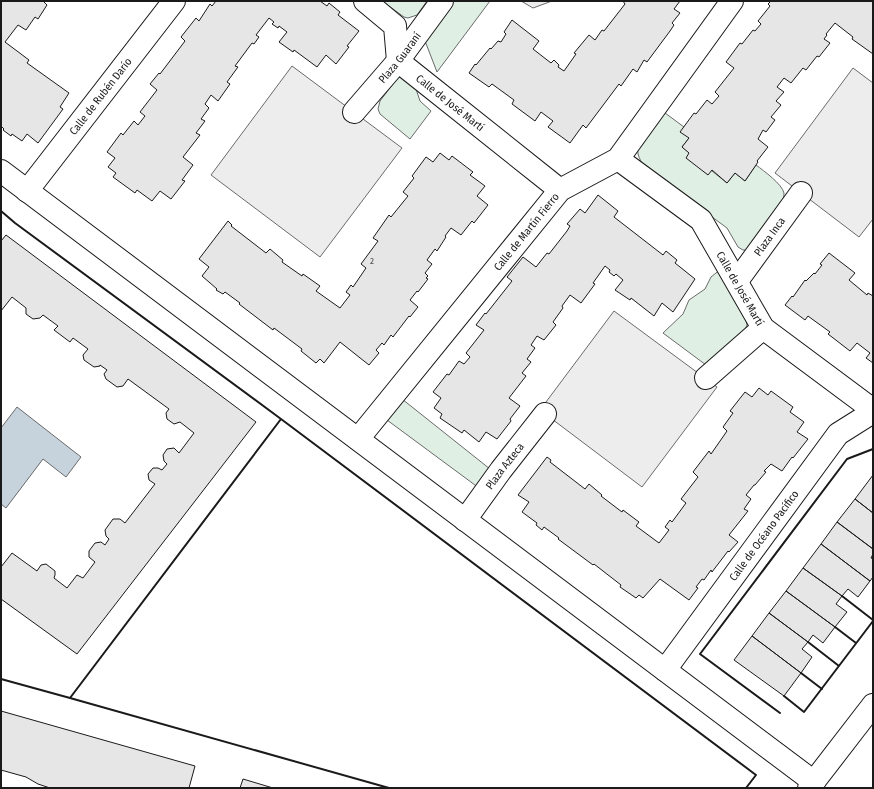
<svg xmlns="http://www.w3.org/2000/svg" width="874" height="789" viewBox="0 0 874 789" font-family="'Fira Sans Condensed',sans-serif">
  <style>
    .green { fill: #e0efe3; stroke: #6a6a6a }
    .parking { fill: #ededed; stroke: #6a6a6a }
    .water { fill: #c6d2dc; stroke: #6a6a6a }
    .building { fill: #e6e6e6; stroke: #1a1a1a }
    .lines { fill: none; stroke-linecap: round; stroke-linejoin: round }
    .street-casing { stroke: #1a1a1a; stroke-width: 24 }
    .secondary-casing { stroke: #1a1a1a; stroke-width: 24 }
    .street { stroke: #fff; stroke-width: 22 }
    .secondary { stroke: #fff; stroke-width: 22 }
    .wall { stroke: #1a1a1a; stroke-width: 2 }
    .labels { text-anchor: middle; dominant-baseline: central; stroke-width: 3; stroke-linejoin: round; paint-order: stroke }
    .number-label { font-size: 9px; fill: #4d4d4d }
    .street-label { font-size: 11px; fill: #1a1a1a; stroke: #fff }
  </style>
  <rect width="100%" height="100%" fill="#fff"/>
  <path class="green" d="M382,1H427L417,15L408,18L404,17Z
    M452,1H490L437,72L425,41Z
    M399,76H402L415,86L420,101L431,111L410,139L380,114L378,109L380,101Z
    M661,110L684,127L689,138L682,147L727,183L735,173L745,181L756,165C764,171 782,184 784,193C784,197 783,200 782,203L749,250H743L738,247L727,228L643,166C642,163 639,158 638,154C636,140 653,121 661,110Z
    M721,269L745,316L747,325L744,332L706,365L663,333L683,314L689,300L705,289L711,277Z
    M402,399L490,469L479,488L387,420Z"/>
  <path class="parking" d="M521,1H552L533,8Z
    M292,66L402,148L320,257L211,175Z
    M853,68L873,83V219L859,237L775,173Z
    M614,311L717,387L642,487L540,410Z"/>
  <path class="water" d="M17,407L81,457L66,477L43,459L6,508L1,504V428Z"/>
  <path class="building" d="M1,1H43L47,5L38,19L35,17L26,30L18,25L5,42L29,60L27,63L69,93L60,107L63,109L38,143L27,134L22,141L12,134L11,136L3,130L4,129L1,126Z
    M216,1H320L327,6L329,3L340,12L338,15L359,31L347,46L349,47L336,64L326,55L317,67L294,50L293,52L279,42L287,32L279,26L278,28L272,24L274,22L269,18L256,35L259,37L254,44L252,43L235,66L238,67L227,82L230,84L218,101L211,95L205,104L209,108L201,119L205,121L196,133L200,135L183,157L193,165L182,180L185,181L171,199L160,191L152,201L137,190L135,193L113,177L116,173L108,167L115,158L107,152L121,133L123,135L134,121L138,125L145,116L140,112L157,90L150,84L159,73L160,74L185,41L181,37L196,18L199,21L210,4L212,6Z
    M623,1H680L674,9L680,13L672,23L674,25L670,31L647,62L644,60L637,72L633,69L621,86L619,84L586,128L583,125L570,143L548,127L553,121L541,112L535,121L512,104L514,100L492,84L489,87L469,73L475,64L476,65L490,48L491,49L498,41L501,42L506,34L504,32L512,20L539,41L533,49L551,63L554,60L559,65L558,67L564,71L576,54L574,53L589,35L595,40L602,30L604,31L625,4Z
    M771,1H820L821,2L822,1H873V54L852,39L853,37L835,23L826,34L827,35L824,39L830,43L819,57L817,56L806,70L803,68L791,83L784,78L777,87L784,92L776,101L781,105L771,117L775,120L766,132L763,130L758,139L768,147L757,161L758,162L756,165L745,181L735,173L727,183L712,170L708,175L686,158L689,153L682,147L689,138L680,132L694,113L696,114L707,100L712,104L719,96L715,92L734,68L726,62L740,43L742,44L753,30L755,31L761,24L758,21L770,6L768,4Z
    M440,153L449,160L452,156L473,172L470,175L485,186L477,196L488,205L474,223L472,221L461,235L451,228L445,236L446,237L437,251L435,249L427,260L432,264L425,273L428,276L426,278L428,279L418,292L417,291L410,300L418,307L410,317L409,316L393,337L391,335L384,345L382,343L376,350L379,353L369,365L340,342L324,363L320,359L316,363L301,351L302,349L274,328L273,330L239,304L240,303L225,292L223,294L216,290L217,289L202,276L209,267L199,259L228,221L232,225L231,226L266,253L270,249L283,260L282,262L302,276L303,274L320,286L316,291L340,308L350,295L346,292L351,285L353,287L366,268L361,264L378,241L373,238L389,215L391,217L408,196L403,192L414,178L412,176L426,157L433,162Z
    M598,195L618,211L614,217L663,255L666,251L677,260L675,263L695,279L673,312L662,303L654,316L631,298L630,300L615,290L623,280L616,274L614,276L609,272L610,270L605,266L593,283L595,284L581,303L570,295L562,306L563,308L553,322L556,325L544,340L537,336L531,345L535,348L527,359L531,362L522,373L526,376L509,398L520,406L510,419L511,421L497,439L486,432L479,442L464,430L462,433L440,418L442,414L434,408L441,398L433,392L447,374L449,375L459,361L464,364L470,357L466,353L484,330L476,325L485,313L486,314L512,281L507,277L523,257L536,267L547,253L549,254L567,231L570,226L567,224L580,209L585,213Z
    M6,235L256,422L77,654L1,599V567L12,553L37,571L41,565L46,564L55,571V575L54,578L67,588L77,575L83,578L95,562L89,557V551L95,543L101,542L105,545L109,539L106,536L105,530L113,519H120L125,523L155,484L149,480L148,474L153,468H158L162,470L167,464L164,461L163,455L167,449L174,448L179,453L194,433L180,422L174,424L167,419L166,413L169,409L128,379L123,386L117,387L106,379L104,374L107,370L100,365V366L94,367L84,360L83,355L88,349L73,338L70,342L54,330L58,326L43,315L40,318L33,319L26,314V308L12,297L1,311V241Z
    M829,253L855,273L849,280L867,295L868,293L873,296V363L866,358L870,353L857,343L850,351L828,334L830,332L812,319L808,316L805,320L785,305L792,296L793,297L805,280L806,281L814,273L815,274L822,265L820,264Z
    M759,388L768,395L771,391L793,407L790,412L804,422L797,432L808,439L793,458L792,457L782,471L771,464L764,471L766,472L755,485H754L746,495L751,499L744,509L748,511L729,535L738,542L729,552L728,551L712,572L711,570L704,580L702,579L696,587L698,588L689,600L660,579L643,598L639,595L636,598L620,587L621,585L594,564L593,565L558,539L559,538L544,527L542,530L536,525L537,523L522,512L529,502L518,495L547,457L551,460L550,462L585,489L589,484L602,495L601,496L622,512L623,510L639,522L636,526L659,543L669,530L665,527L670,520L672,522L686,503L681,499L698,477L693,472L709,451L711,454L727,431L723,427L733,413L730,411L745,392L752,397Z
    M873,475V513L855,499Z
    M855,499L873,513V549L837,522Z
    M837,522L873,549V554L871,558L873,559V577L870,581L821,544Z
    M821,544L870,581L858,597L848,589L842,596L803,568Z
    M803,568L842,596L836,604L847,612L835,627L786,591Z
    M786,591L835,627L823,643L813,635L808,642L769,613Z
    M769,613L808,642L802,649L812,657L801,673L752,636Z
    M752,636L801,673L784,696L734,660Z
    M1,711L195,766L189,788H50L38,784L26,777L1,770Z
    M243,779L273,788H240Z"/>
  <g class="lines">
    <defs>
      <g id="street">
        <path id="s1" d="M365,1L395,26L398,61L560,190"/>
        <path id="s2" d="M354,112L398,61L442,1"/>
        <path id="s3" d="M618,159L701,220L763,328L873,410"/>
        <path d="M1,171L814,782"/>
        <path id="s4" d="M27,191L174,1"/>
        <path id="s5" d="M737,281L801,193"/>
        <path d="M706,378L763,328"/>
        <path id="s6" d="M358,439L560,190L618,159L732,1"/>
        <path id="s7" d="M465,520L501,470L545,414"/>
        <path id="s8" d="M665,670L838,434L873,412"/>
      </g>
      <path id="secondary" d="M809,788L873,705"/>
    </defs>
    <use href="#street" class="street-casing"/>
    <use href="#secondary" class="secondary-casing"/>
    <use href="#street" class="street"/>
    <use href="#secondary" class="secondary"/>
    <path class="wall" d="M1,211L15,223L281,419L70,698L1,679
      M281,419L756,775L746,788
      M842,596L873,620
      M835,627L856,643
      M808,642L839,666
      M801,673L822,689
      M784,696L804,712L873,621
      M70,698L389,788
      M780,713L700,654L847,459L873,449"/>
  </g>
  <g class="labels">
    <g class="number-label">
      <text x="372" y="261">2</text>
    </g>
    <g class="street-label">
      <text stroke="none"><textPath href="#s2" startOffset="71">Plaza Guaraní</textPath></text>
      <text stroke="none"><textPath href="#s4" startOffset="120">Calle de Rubén Darío</textPath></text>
      <text stroke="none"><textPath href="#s1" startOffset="141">Calle de José Martí</textPath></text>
      <text stroke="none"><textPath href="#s6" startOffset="267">Calle de Martín Fierro</textPath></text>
      <text stroke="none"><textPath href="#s5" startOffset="55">Plaza Inca</textPath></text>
      <text stroke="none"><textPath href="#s3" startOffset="182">Calle de José Martí</textPath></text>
      <text stroke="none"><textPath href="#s7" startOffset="67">Plaza Azteca</textPath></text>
      <text stroke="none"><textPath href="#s8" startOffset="167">Calle de Océano Pacífico</textPath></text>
    </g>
  </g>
  <rect width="874" height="789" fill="none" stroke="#1a1a1a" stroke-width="4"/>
</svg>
